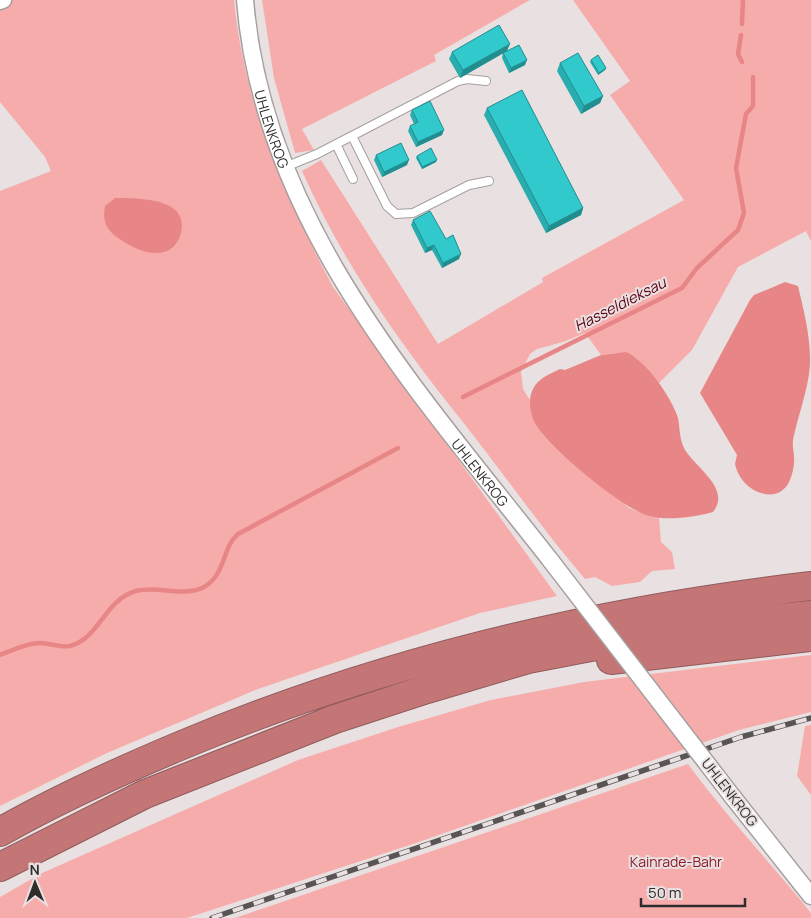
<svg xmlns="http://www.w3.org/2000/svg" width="811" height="918" viewBox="0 0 811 918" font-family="Manrope,sans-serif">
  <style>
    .green { fill: #f7acac }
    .water { fill: #e88687 }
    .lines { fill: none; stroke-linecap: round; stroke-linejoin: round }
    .stream { stroke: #e88687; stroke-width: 4.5 }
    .lane-casing { stroke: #a69f9e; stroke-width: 10 }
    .street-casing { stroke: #a69f9e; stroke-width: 19 }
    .highway-casing { stroke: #905b5c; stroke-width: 30 }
    .lane { stroke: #fff; stroke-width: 8 }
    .street { stroke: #fff; stroke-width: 16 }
    .highway { stroke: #c47576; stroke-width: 28 }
    .rail-casing { stroke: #595555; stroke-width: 5.5 }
    .rail { stroke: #e9e1e1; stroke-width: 4; stroke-dasharray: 11; stroke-linecap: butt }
    .street-bridge-casing { stroke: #a69f9e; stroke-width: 19; stroke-linecap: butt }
    .street-bridge { stroke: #fff; stroke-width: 16 }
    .wall { fill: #2aadaf }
    .shaded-wall { fill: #228d8f }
    .building { fill: #31c9cc; stroke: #228d8f }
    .labels { text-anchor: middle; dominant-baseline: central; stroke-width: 4; stroke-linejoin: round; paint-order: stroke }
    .street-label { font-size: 14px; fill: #2f2c2c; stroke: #e9e1e1 }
    .park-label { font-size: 14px; fill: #8c1728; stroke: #e9e1e1 }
    .water-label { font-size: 15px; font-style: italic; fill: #5c0012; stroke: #e9e1e1 }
  </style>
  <rect width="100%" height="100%" fill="#e9e1e1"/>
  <path class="green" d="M0,0H234C244,104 285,196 333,287L557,596L480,613L258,689L107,753L0,806V191L51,171L45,157L0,102Z
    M262,0H530L434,55L436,61L302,129L314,150L295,153L274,78Z
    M573,0H811V241L806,231L738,267L692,350L658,384C637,357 637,349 601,355L585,333L563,342L537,349L530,354L521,372L523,389L530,400L533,419L629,508L649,516L659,518L661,542L672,552L675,569L652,571L640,582L612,586L595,577L585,579C543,530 506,477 466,426C403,348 343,264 302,171L321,160L438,344L543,282L542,278L684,200L610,95L630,81Z
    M811,655V712L739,730L416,843L187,918H0V897L42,873L298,760L398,727L491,700L584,682Z
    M811,725V795L797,776L805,726Z
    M688,764C726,816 771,863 811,913V918H235Z"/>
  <path class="water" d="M115,198C131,198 161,198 174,209C189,220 181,248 164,252C150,256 133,248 121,240C107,231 102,223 105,206Z
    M785,282L798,286C804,311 811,339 810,365C808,391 798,415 793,440C792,448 795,455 794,463C792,484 782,501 758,492C746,487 738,477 735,464L737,455L700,393L750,300L754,295Z
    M626,352C645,359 672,398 678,418C680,428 679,437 684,448C694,467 732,488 713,512C695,517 667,521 649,516C624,510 542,443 533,419C530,410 528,398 533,389C538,378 550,374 560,369L565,370L601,355Z"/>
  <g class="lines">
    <path class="stream" d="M742,24L743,0
      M741,35L738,54L742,62
      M463,397L682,288L697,268L738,230L744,213L736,168L746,114L753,106V77
      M0,655C13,650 27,643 40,643C50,643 60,648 70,646C101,637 104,600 136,591C158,585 183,598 204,587C226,575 222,547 238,534L398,448"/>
    <defs>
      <path id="lane" d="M352,136L387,206L396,214L413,213L469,185L489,181
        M336,144L353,179
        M285,167L317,154L458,81L467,79L486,81"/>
      <g id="street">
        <path id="s1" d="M245,0C263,224 419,392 551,561"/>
        <path d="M0,1L3,0"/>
        <path d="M732,796L811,896"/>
      </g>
      <path id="highway" d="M611,660L811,637
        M0,832C58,799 120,771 182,745C383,661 594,611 811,586
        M0,867L145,794L335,719L427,689L528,659L643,637L749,621L811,615"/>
    </defs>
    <use href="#lane" class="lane-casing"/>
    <use href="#street" class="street-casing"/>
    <use href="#highway" class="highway-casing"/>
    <use href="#lane" class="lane"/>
    <use href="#street" class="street"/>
    <use href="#highway" class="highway"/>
    <defs>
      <path id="rail" d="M212,918L741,737L811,718"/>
    </defs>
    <use href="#rail" class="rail-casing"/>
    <use href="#rail" class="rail"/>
    <defs>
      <path id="street-bridge" d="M551,561L732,796"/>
    </defs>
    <use href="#street-bridge" class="street-bridge-casing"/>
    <use href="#street-bridge" class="street-bridge"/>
  </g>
  <path class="wall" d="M507,51L460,78L449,59L452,52Z
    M503,53L525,65L509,73L502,58Z
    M591,60L606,68L605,70L598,75L590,62Z
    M560,63L603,96L600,103L581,114L557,71Z
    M487,108L583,208L581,215L546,233L484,115Z
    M412,110L442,135L416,147L408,131L410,126L414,124L410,115Z
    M376,155L407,165L382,177L374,160Z
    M417,156L436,162L422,169L416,158Z
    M413,220L446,239L459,259L442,268L432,250L425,253L411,225Z"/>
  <path class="shaded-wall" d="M510,44L507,51L460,78L463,70Z
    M527,60L525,65L509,73L511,68Z
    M606,68L605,70L598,75L599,73Z
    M603,96L600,103L581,114L584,106Z
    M444,130L442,135L416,147L418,142Z
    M409,160L407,165L382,177L384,172Z
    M437,160L436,162L422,169V167Z
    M583,208L581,215L546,233L549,226Z
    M434,245L432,250L425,253L427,248Z
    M461,254L459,259L442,268L443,263Z"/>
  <path class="building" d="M499,25L510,44L463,70L452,52Z
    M519,45L527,60L511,68L503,53Z
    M578,53L603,96L584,106L560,63Z
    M598,55L606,68L599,73L591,60Z
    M522,90L583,208L549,226L487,108Z
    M430,101L444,130L418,142L410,126L418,122L412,110Z
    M401,143L409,160L384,172L376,155Z
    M431,148L437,160L422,167L417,156Z
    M430,211L446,239L453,235L461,254L443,263L434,245L427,248L413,220Z"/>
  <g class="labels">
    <g class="street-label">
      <text stroke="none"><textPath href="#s1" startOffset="132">UHLENKROG</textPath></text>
      <text stroke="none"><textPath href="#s1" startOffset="536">UHLENKROG</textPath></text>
      <text transform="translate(730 792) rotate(52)">UHLENKROG</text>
    </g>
    <g class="park-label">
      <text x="676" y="861">Kainrade-Bahr</text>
    </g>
    <g class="water-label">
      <text transform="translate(620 304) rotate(-27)">Hasseldieksau</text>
    </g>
  </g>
  <g transform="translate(35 883) rotate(359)" stroke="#e9e1e1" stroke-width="4" paint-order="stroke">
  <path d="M0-4L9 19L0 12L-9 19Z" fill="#2f2c2c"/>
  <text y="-8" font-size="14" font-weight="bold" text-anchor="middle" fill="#2f2c2c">N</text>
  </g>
  <path d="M641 898v8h104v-8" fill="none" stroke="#2f2c2c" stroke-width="2.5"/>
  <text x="648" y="898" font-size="15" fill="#2f2c2c" stroke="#e9e1e1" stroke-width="4" paint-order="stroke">50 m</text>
</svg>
